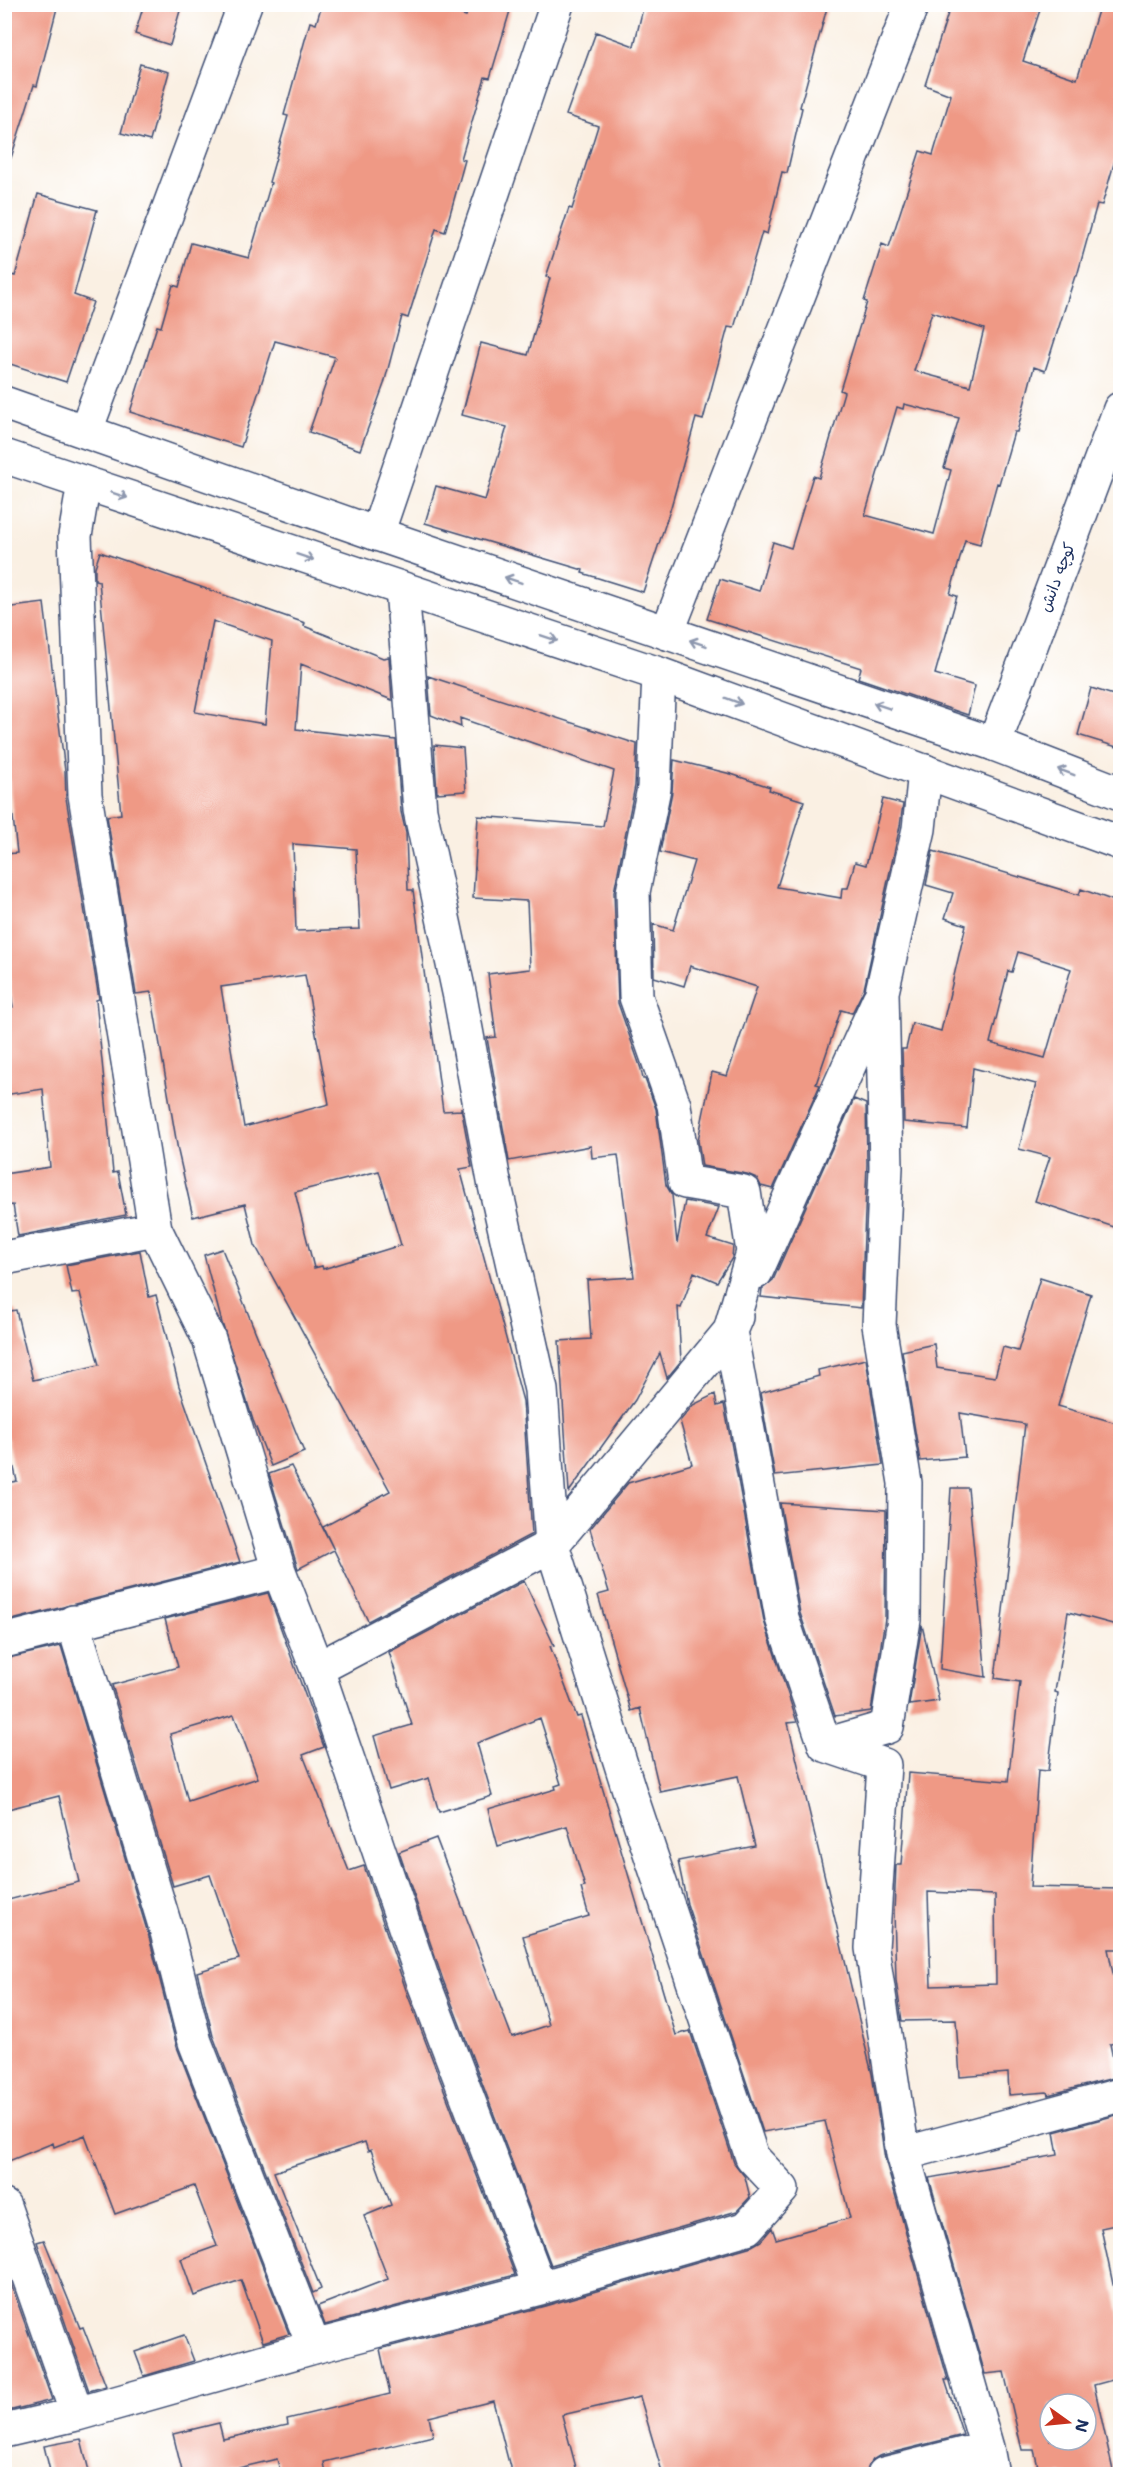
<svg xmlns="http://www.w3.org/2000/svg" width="1125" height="2479" viewBox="0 0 1125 2479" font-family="'Shantell Sans','Playpen Sans Arabic',sans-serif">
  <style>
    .building { fill: #ef9985; fill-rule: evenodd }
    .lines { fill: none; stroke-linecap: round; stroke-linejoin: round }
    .street-casing { stroke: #3c4c72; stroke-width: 36 }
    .secondary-casing { stroke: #3c4c72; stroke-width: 36 }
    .street { stroke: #fff; stroke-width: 33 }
    .secondary { stroke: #fff; stroke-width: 33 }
    .oneway { stroke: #8d97ae }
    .labels { text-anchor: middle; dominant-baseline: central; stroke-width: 5; stroke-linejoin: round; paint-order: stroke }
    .street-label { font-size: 16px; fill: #1b2f5e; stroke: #fff }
  </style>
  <rect width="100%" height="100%" fill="#fff"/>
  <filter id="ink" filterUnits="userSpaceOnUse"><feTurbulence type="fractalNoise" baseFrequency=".0167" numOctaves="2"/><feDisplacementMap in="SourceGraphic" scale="12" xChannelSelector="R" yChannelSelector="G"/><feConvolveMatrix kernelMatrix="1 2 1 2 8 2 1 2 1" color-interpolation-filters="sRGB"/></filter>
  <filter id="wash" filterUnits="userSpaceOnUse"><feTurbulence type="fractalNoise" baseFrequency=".008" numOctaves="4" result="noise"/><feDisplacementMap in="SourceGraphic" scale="24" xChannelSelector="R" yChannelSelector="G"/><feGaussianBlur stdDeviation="1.35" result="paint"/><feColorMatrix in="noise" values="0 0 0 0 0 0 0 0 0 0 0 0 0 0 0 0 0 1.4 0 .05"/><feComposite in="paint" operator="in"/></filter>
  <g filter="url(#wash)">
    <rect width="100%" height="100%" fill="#faf0e3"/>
    <g id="blocks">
      <path class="building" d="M4,4H58L37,86L34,85L11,158L4,157Z
        M144,4H182L170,45L135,34Z
        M322,4H428L466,16L470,4H512L490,78L485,77L461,159L465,160L445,232L436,229L408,318L402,316L384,384L360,450L309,432L335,357L275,341L241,447L130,412L157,326L161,327L173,285L179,287L191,243L249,258L271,183L269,182L288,116L284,115L310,22L316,24Z
        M644,4H828L800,107L802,108L787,173L782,172L767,234L762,232L734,328L728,327L703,420L696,418L671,507L643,592L582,573L583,570L425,523L436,486L485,500L507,427L462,415L481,343L528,355L550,278L546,277L569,208L572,209L598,126L566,115L596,32L634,46Z
        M951,4H1042L1023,61L1077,79L1100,4H1120V143L1102,205L1097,204L1077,276H1075L1045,371L1034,367L1017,432H1014L999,484L997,483L980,544L965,540L950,594L957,596L935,674L975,686L968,715L858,678L861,668L707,619L720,579L759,591L773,542L791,548L813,476L819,478L844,392L840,390L867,302L864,301L882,244L889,247L920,151L933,155L951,95L925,85ZM932,312L984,329L970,386L914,371ZM904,404L959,418L944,468L951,470L934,534L865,515L897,407L903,409Z
        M140,64L169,72L150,141L121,133Z
        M38,194L97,210L74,295L93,302L66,382L4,362V273L15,276Z
        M100,552L305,623L304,626L383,658L389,657L392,700L301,664L296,729L396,740L401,812L406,833L408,890H413L443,1111L461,1110V1107L472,1167L460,1169L523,1401L532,1534L368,1621L323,1527L390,1491L255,1245L245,1204L193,1217L178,1151L151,992L136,994L107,816L121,814L99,581L95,580V567ZM213,621L272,641L265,724L195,712ZM293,844L356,849L360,929L296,931ZM305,975L329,1104L244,1127L221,987ZM379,1171L401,1245L323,1269L322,1266L314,1268L295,1192Z
        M44,603L65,771L66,798L99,999L96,1000L113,1173L118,1172L126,1215L18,1236L13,1205L4,1206V1174L50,1167L43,1089L4,1095V1008L13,1007L4,943V854L17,853L4,736V608Z
        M428,676L637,744L635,786L614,892L618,1003L641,1069L643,1079H645L656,1109L666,1185L672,1195L677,1243L685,1201L719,1207L707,1238L733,1246L732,1258L717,1282L694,1272L681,1308L678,1307L681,1361L667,1378L660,1353L635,1400L569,1492L559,1341L591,1339L587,1280L634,1277L618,1155L592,1158L591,1146L509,1161L487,1038L496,1037L488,974L530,969L527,901L473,898L478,816L603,826L614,771L460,718L461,727L431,715Z
        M1091,688L1120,697V748L1078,735Z
        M434,745L463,748L466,791L437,793Z
        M674,760L731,774L770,787L769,790L804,801L777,887L841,898L842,888H848L855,862L866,865L883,799L903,804L900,826L864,989L852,1013L841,1010L816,1084L820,1085L773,1189L761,1186L757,1178L747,1174L702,1166L698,1140L712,1072L727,1076L757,987L690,966L684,986L654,977L653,924L673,930L694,861L660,852L672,792Z
        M933,851L1079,895L1081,889L1120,903V1229L1035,1201L1050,1157L1019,1149L1036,1084L973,1068L967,1128L904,1122L902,1049H906L912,1023L941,1031L966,925L945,918L953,893L926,885ZM1018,952L1071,969L1045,1058L990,1043L1008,971L1012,972Z
        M854,1099L866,1104L867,1164L861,1308L761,1297L762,1289L773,1280Z
        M222,1249L304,1452L271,1466L253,1420L222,1323L204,1255Z
        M140,1251L149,1297L156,1295L179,1386L240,1562L4,1622V1484L17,1481L4,1424V1312L16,1310L33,1380L99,1365L80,1293L72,1294L66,1265Z
        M1040,1278L1091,1294L1058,1406L1120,1424V1626L1068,1612L1055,1692L1058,1693L1048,1771L1038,1770L1030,1887L1120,1889V1949H1108L1120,2007V2042L1110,2044L1117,2077L1048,2095L1047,2092L1009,2095L1008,2073L960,2077L956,2020L902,2021L896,1980L894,1912L896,1865H901L908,1773L1008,1781L1020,1682L995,1678L1025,1424L960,1413L965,1457L920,1461L902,1351L934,1344L937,1368L995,1377L1003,1347L1018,1351ZM928,1892L995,1895L996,1984L931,1986Z
        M866,1359L883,1465L775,1476L760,1393L819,1376L818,1370Z
        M715,1394L717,1406L724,1404L764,1621L797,1722L788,1723L872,2074L885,2159L948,2380H945L963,2435L879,2456L871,2461L866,2475H663L640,2397L562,2415L578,2475H512L493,2401L429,2417L433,2436L324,2462L326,2475H281L277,2459L209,2475H183L173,2434L219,2423L223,2439L288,2425L287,2419L390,2394L380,2349L545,2306L752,2246L761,2241L772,2228L776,2239L850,2218L825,2121L763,2132L687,1904L678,1861L755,1846L738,1776L660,1792L640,1708L631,1711L598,1595L609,1592L590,1529L628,1483L692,1464L680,1421L693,1405Z
        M291,1466L334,1550L298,1569L269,1474Z
        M951,1488H968L986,1677L940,1669Z
        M780,1503L886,1510L885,1618L871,1711L835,1716L800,1613Z
        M524,1581L554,1645L550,1646L577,1717L581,1716L676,2035L690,2031L734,2163L745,2177L750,2197L737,2211L551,2265L443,1980L399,1852L436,1838L512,2037L549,2025L523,1936L589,1916L581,1888L585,1887L567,1826L498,1846L488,1809L556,1789L555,1786L561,1784L540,1718L477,1743L492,1796L439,1812L429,1778L389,1790L374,1736L412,1725L389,1652Z
        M268,1593L324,1747L303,1755L349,1871L364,1866L407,1993L515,2275L325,2325L318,2306L388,2279L364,2216L391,2205L371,2150L368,2151L365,2142L274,2172L321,2289L313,2293L213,2036L197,1972L239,1959L210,1875L173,1886L112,1685L178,1667L165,1619ZM234,1715L258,1778L188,1801L170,1734Z
        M922,1625L939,1701L909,1705Z
        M61,1646L149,1937L177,2047L289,2334L279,2337L263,2342L241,2280L194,2296L181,2259L217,2246L194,2186L115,2214L85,2135L54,2147L53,2143L4,2163V1901L79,1882L59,1796L4,1810V1659Z
        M1120,2114V2224L1101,2228L1120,2317V2378L1094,2385L1114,2475H1040L1034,2450H1022L1004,2372L985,2374L929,2178L1058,2155L1054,2132ZM1050,2404H1086V2440H1050Z
        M44,2240L80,2328L83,2327L106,2386L89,2391L37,2242Z
        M4,2264L52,2400L4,2412Z
        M184,2335L194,2361L144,2376L135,2352Z
        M81,2439L90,2475H51L44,2446Z"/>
    </g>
  </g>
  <g filter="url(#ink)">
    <use href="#blocks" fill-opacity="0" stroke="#3c4c72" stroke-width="1.5"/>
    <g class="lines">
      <defs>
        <path id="street" d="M86,430L245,4
          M84,483L75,536L85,795L155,1229L209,1339L279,1571L317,1669L425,1986L540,2288
          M377,534L557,4
          M667,633L912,4
          M659,674L654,788L633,892L636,997L674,1105L685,1182L744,1192L753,1252L730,1331L782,1618L825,1745L884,1765L872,1948L903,2154L987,2448L992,2474
          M994,744L1120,409
          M4,1258L155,1229
          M756,1272L879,999
          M73,1622L167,1932L195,2042L314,2347
          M4,1641L279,1571
          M317,1669L552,1545L730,1331L736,1317
          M825,1745L887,1727L904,1620L905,1483L879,1325L886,1167L882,992L919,829L925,771
          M903,2154L1120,2095
          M4,2206L77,2414
          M4,2431L77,2414L314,2347L540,2288L747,2228L782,2189L752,2157L630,1793L552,1545L541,1390L494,1181L460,997L420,810L402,589
          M884,2474L987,2448"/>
        <path id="secondary" d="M4,403L377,534L994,744L1120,793
          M4,456L659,674L1120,843"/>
      </defs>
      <use href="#street" class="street-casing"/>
      <use href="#secondary" class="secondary-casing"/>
      <use href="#street" class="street"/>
      <use href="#secondary" class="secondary"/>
    </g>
    <defs><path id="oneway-shaft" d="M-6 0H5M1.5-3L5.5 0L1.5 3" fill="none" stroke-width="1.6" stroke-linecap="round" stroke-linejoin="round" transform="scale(1.5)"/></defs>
    <g class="oneway">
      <use href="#oneway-shaft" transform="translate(119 495) rotate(18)"/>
      <use href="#oneway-shaft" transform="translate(305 557) rotate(18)"/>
      <use href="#oneway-shaft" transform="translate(513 580) rotate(-161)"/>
      <use href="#oneway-shaft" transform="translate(549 638) rotate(18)"/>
      <use href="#oneway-shaft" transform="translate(698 643) rotate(-161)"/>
      <use href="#oneway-shaft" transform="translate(734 701) rotate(20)"/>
      <use href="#oneway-shaft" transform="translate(882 706) rotate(-161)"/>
      <use href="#oneway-shaft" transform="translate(1066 772) rotate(-159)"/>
    </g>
  </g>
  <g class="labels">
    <g class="street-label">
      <text transform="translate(1057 577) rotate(-69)">کوچه دانش</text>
    </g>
  </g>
  <rect width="1125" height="2479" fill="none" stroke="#fff" stroke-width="24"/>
  <g transform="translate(1068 2422) rotate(105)"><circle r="28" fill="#ffffff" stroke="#a4acbf" stroke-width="1.5"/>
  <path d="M0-4.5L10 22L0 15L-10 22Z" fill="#c8321e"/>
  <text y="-9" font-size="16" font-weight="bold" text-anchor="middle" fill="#1b2f5e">N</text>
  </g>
</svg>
